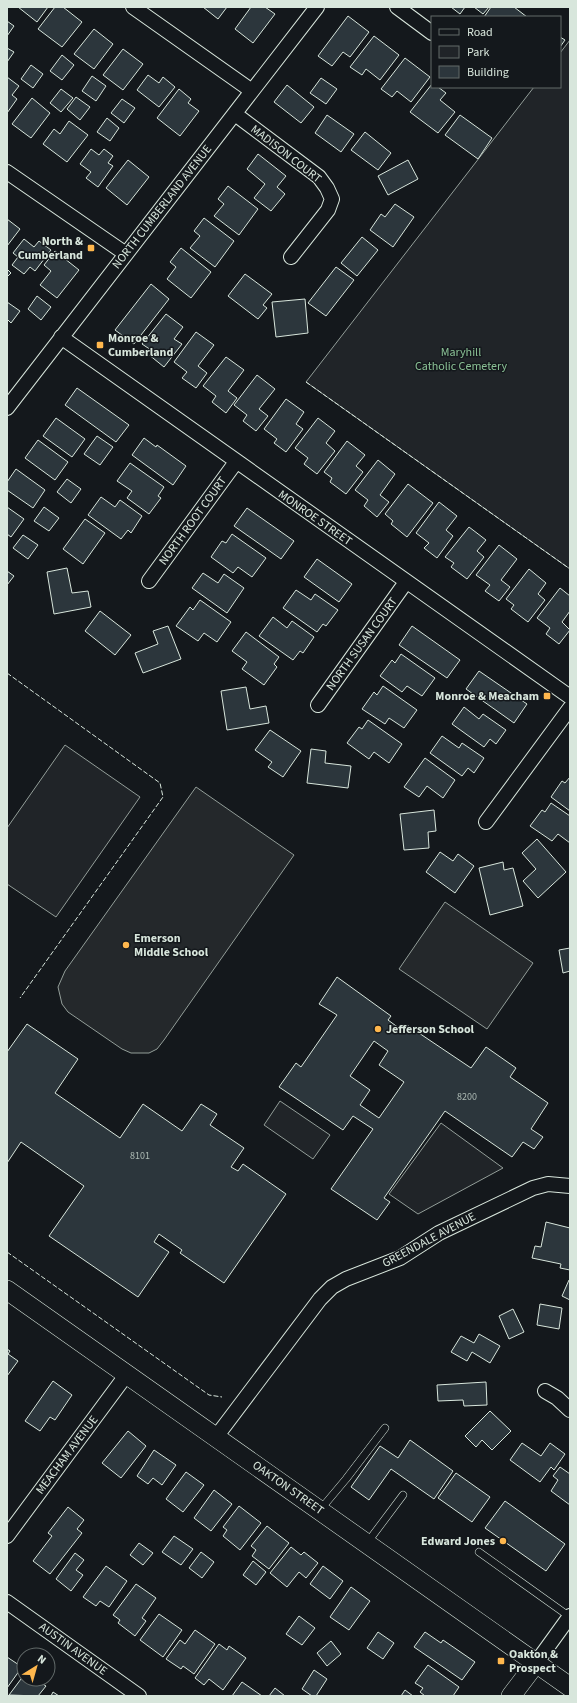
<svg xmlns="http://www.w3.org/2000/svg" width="577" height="1703" viewBox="0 0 577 1703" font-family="'Source Sans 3',sans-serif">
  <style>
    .green { fill: #202428; stroke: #939e99 }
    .parking { fill: #24282b; stroke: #939e99 }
    .building { fill: #2c363c; stroke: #d8e6dc; fill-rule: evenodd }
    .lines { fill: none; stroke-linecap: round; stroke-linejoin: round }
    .lane-casing { stroke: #d8e6dc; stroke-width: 8 }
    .street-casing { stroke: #d8e6dc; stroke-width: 16 }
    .secondary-casing { stroke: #d8e6dc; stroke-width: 20 }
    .lane { stroke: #14181c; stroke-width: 7 }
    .street { stroke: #14181c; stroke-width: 14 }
    .secondary { stroke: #14181c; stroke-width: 19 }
    .fence { stroke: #d8e6dc; stroke-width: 1; stroke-dasharray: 5 2; stroke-linecap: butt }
    .poi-dot { fill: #ffb74d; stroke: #14181c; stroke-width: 1.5 }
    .labels { text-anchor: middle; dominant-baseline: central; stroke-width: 3; stroke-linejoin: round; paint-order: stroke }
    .number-label { font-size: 10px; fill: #adbab4 }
    .street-label { font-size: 12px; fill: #d8e6dc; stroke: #14181c }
    .poi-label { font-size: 12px; font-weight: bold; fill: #d8e6dc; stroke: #14181c; text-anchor: start }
    .park-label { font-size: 12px; fill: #8ac095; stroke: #14181c }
  </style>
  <rect width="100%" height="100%" fill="#14181c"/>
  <path class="green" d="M570,40V569L306,382L534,87H560V53Z
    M65,745L140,797L56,917L7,884V828Z
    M280,1101L330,1135L313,1159L264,1125Z
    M441,1123L503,1168L418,1214L389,1194Z"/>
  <path class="parking" d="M196,787L294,855L164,1040L157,1049L149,1053H131L122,1049L68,1012L62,1004L58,987L65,971Z
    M445,902L533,963L487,1029L399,969Z"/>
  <path class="building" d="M18,7H48L37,22Z
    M55,7H63L82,22L62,47L38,29Z
    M203,7H227L218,19Z
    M251,7H265L275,14L253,43L235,29Z
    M451,7H465L460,14Z
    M474,7H489L483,14Z
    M491,7H514L527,17H484Z
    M348,16L369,32L350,57L343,52L332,66L318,56Z
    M7,21L14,26L7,36Z
    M94,29L113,44L94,69L74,54Z
    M374,36L399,55L380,80L366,69L362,75L350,67Z
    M560,37L565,40L560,47Z
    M7,48L14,52L7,62Z
    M123,49L143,64L123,90L103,75Z
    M62,55L74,65L62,80L50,71Z
    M405,58L430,77L411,102L397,91L392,97L381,89Z
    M31,65L43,74L33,88L21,79Z
    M148,75L159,83L163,77L175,87L159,107L137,90Z
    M92,76L106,86L96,101L82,91Z
    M7,77L19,86L12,95L17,99L7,113Z
    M321,78L337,89L326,104L310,93Z
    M432,84V87H438L446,93L440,100L455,112L438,133L410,112Z
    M287,85L314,107L301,123L274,102Z
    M61,89L73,98L61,112L50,103Z
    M179,89L191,99L188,103L199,111L180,136L157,118Z
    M76,97L90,107L80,120L67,109Z
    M32,98L50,113L31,138L12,124Z
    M122,99L135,108L124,123L111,113Z
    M327,115L354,134L341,152L315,133Z
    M460,115L492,138L478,159L445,135Z
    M107,118L119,128L110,141L97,132Z
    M69,121L88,135L67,162L43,144L54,129L60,134Z
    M365,132L391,153L378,170L351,150Z
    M91,149L99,155L104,149L113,156L108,163L113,166L98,187L86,178L91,172L80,164Z
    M258,154L286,176L277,187L285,194L271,211L254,198L265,184L247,169Z
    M128,160L149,177L127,205L106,188Z
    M408,160L418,179L388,195L378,176Z
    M228,186L258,209L239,235L214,216L224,204L218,199Z
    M395,204L414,217L393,247L370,230L381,214L385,217Z
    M204,218L234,241L215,267L190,248L200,236L194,231Z
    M7,219L20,229L7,246Z
    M362,237L378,250L357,276L341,263Z
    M24,239L34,247L39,241L51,250L35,271L30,267L24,274L12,265L18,257L13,253Z
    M181,248L211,272L191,298L167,279L176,267L170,262Z
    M55,251L79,270L57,298L40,285L51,271L44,265Z
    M336,267L354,280L326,316L308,303Z
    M7,269L11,273L7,277Z
    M245,274L272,294L263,305L267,308L258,319L228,296Z
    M151,284L169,299L134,344L115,330Z
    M37,296L51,307L41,320L28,309Z
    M305,299L308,333L276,337L272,302Z
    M7,302L20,311L11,323L7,319Z
    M166,314L183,327L174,339L182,344L164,367L148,354L151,350L142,344Z
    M196,332L214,345L198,366L207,373L196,388L182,378L187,372L174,362Z
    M226,357L244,370L228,391L237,398L226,413L212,402L216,396L203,386Z
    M257,375L275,389L259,409L268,416L256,431L243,421L247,415L234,405Z
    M77,388L129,425L116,442L65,405Z
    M286,399L304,412L296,424L303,429L286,452L274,443L277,439L264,429Z
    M56,418L85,439L72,457L43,436Z
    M318,418L335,431L326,443L335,451L317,474L304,464L308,458L295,448Z
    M97,436L113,447L100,465L84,454Z
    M144,438L156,447L157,445L186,466L173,485L132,455Z
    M38,440L68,462L55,480L25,458Z
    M347,441L365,455L356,466L363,472L346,494L330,482L332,478L324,472Z
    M378,460L395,474L380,495L389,502L377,517L364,506L368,500L355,490Z
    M130,463L164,487L158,496L161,498L149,514L127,498L132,491L117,481Z
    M16,469L45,490L33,508L7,490V482Z
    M67,479L81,489L71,503L57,492Z
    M408,484L433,503L407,537L391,524L393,521L385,514Z
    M101,497L115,507L120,500L142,516L131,533L128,530L121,539L88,515Z
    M439,502L457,516L446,530L453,536L437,558L424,548L429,543L416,533Z
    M7,507L24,519L11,537L7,534Z
    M44,507L59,518L49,531L34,521Z
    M247,508L294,541L281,559L234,526Z
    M85,519L105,533L83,564L63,549Z
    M469,527L486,540L477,551L484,557L467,579L451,567L454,563L445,557Z
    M232,534L266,558L252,577L238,567L233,573L211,557L222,541L226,543Z
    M23,535L38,545L28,559L13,548Z
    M499,545L517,559L501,580L510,587L499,601L485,591L490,585L476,575Z
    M317,559L352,584L339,602L304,577Z
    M67,568L72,593L88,591L91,607L54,614L47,572Z
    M529,569L546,583L538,594L545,600L528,622L511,609L514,605L506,599Z
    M7,571L14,576L7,585Z
    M203,573L218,583L224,574L244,588L227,613L192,588Z
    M560,588L570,596V611L562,622L570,630L559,644L546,634L550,628L537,618Z
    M296,590L311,600L315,594L338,610L326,626L323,624L317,632L283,608Z
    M200,600L231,622L217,642L204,633L198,641L176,626L190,607L193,610Z
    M100,611L131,635L115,655L85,631Z
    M273,617L287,628L292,621L314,637L303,653L300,651L293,660L259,636Z
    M168,626L181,659L143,673L135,653L158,644L153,631Z
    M412,626L460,660L447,678L399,645Z
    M246,632L279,657L274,664L277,667L264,685L242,669L247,662L232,651Z
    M401,654L435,678L422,696L407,686L402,692L380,676L392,660L395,663Z
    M479,671L527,704L514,723L466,689Z
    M383,686L417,710L404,728L389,718L385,724L362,709L374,692L377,695Z
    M246,687L250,709L266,706L269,723L227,730L221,691Z
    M464,707L479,719L483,714L506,730L496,744L490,739L484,747L452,724Z
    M368,720L402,744L389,763L374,752L369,759L347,743L359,727L362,729Z
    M270,730L301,751L283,777L268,767L272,762L255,750Z
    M442,736L459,748L462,743L484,758L474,773L468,768L462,776L430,753Z
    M311,749L326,751L325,763L351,766L348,788L307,783Z
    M425,758L455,780L443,798L427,786L419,797L404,787Z
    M570,777V811L551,797L562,781L565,783Z
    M551,803L570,816V843L558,834L552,841L530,826L542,810L545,812Z
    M434,810L436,831L428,832L429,848L404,850L400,814Z
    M537,839L566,872L538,898L523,881L536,869L522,853Z
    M440,852L453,861L458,854L474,866L455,893L426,872Z
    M503,862L504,870L513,868L523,906L490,915L479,868Z
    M570,948V971L563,973L559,950Z
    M337,977L391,1016L388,1020L403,1031L407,1025L471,1068L486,1047L516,1068L510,1077L548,1103L531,1129L543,1137L534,1149L523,1142L512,1157L445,1111L384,1198L390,1202L377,1220L331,1189L373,1129L353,1116L343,1130L279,1087L296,1063L301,1067L337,1015L319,1004ZM374,1041L388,1051L379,1065L404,1082L379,1118L360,1105L370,1090L350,1076Z
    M27,1024L78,1059L55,1093L120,1138L143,1104L182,1131L201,1104L217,1114L210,1125L244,1148L231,1167L238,1171L243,1164L286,1194L224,1283L180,1253L182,1250L159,1234L154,1242L169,1252L138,1297L49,1236L84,1186L21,1142L7,1163V1052Z
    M546,1222L570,1228V1270L560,1268L561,1264L532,1258L535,1246L541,1247Z
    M569,1280L570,1281V1300L562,1296Z
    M540,1304L562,1308L559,1329L537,1325Z
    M513,1309L524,1332L509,1339L499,1316Z
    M479,1334L500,1346L490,1363L472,1352L467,1361L451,1352L461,1336L474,1343Z
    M7,1349L10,1351L8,1354L18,1361L7,1376Z
    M53,1381L72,1395L55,1420L50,1417L40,1431L25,1421Z
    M486,1382L487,1405L464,1406L463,1400L438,1401L437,1385Z
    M490,1411L511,1431L492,1450L482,1440L476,1447L465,1436Z
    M128,1431L146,1446L121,1478L102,1463Z
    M410,1440L453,1471L434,1499L391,1469L369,1500L351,1487L380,1446L398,1458Z
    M522,1443L541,1456L550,1443L565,1454L554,1470L551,1467L540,1482L510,1460Z
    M154,1450L176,1465L162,1485L153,1478L148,1484L137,1476Z
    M560,1467L570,1474V1505L551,1491L558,1480L553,1476Z
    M186,1472L204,1485L183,1512L166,1499Z
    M456,1473L490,1497L472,1522L438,1498Z
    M214,1490L232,1504L211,1531L194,1518Z
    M505,1501L565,1544L546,1571L485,1528Z
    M239,1506L261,1523L240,1550L223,1536L227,1530L223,1527Z
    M68,1507L84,1520L77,1529L82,1533L50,1574L33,1561L52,1536L48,1533Z
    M267,1526L289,1543L269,1569L252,1556L256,1550L251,1546Z
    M174,1536L193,1549L181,1565L162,1552Z
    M139,1543L153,1553L143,1565L130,1555Z
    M291,1547L301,1555L304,1552L318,1563L306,1578L299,1572L287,1587L270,1573Z
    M201,1552L214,1562L202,1578L189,1568Z
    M75,1553L84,1560L76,1570L83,1575L71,1591L56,1579Z
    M253,1561L266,1572L256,1585L243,1575Z
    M106,1566L127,1581L109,1607L100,1601L96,1606L83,1597Z
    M323,1566L343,1581L330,1599L310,1584Z
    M136,1584L156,1598L142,1618L146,1621L135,1636L118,1623L120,1620L113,1615Z
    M351,1587L370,1601L349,1630L330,1617Z
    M159,1614L182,1630L163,1657L140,1640Z
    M299,1616L315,1628L302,1645L286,1634Z
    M195,1630L215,1644L194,1674L183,1666L181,1669L166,1659L180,1640L185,1644Z
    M378,1632L394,1643L383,1659L367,1648Z
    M425,1632L441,1643L443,1640L475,1662L462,1680L414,1647Z
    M331,1641L341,1654L327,1666L317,1653Z
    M219,1644L227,1650L229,1646L246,1658L223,1690L209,1679L204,1685L195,1678Z
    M7,1657L22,1667L7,1688Z
    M428,1665L459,1687L453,1696H425L420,1692L423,1688L415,1683Z
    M314,1670L327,1679L316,1696H312L302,1689Z
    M24,1675V1679H35L46,1686L38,1696L9,1695Z
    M242,1682L262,1696H232Z
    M275,1688L285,1696H269Z
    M405,1690L413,1696H401Z
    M53,1692L59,1696H51Z"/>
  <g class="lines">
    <defs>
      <path id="lane" d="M320,1510L346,1479L385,1428
        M367,1543L403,1495
        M479,1552L570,1617"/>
      <path id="street" d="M133,7L252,91
        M397,7L432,33
        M235,114L319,177L327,188L332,199L328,210L291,257
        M7,172L126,254
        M61,337L570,697
        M7,408L317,7
        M149,581L236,462
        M318,705L406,582
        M486,822L570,708
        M545,1391L557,1398L570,1410
        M216,1437L320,1299L332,1287L346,1279L400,1258L439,1233L533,1188L548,1184L570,1186
        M7,1536L127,1374
        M7,1602L139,1696
        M536,1663L570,1616"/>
      <path id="secondary" d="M7,1290L570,1687
        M511,1696L536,1663"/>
    </defs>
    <use href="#lane" class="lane-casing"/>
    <use href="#street" class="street-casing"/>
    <use href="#secondary" class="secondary-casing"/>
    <use href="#lane" class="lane"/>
    <use href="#street" class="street"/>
    <use href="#secondary" class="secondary"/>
    <path class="fence" d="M306,382L570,569
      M7,673L160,783L163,797L20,998
      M7,1252L209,1395L222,1397"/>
  </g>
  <g class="poi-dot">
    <rect x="87" y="244" width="8" height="8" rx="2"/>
    <rect x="96" y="341" width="8" height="8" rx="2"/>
    <rect x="543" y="692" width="8" height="8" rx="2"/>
    <circle cx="126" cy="945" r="4"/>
    <circle cx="378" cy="1029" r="4"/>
    <circle cx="503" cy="1541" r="4"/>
    <rect x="497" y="1657" width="8" height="8" rx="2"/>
  </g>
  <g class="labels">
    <g class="number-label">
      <text x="467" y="1097">8200</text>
      <text x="140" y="1156">8101</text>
    </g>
    <g class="street-label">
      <text transform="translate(286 154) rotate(38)">MADISON COURT</text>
      <text transform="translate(162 207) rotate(-52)">NORTH CUMBERLAND AVENUE</text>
      <text transform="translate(315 518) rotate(35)">MONROE STREET</text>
      <text transform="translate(193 521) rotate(-54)">NORTH ROOT COURT</text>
      <text transform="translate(362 644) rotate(-54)">NORTH SUSAN COURT</text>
      <text transform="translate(429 1240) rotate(-28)">GREENDALE AVENUE</text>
      <text transform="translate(67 1455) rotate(-53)">MEACHAM AVENUE</text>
      <text transform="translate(288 1488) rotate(35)">OAKTON STREET</text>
      <text transform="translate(73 1649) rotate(36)">AUSTIN AVENUE</text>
    </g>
    <g class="poi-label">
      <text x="83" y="241" text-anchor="end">North &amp;<tspan x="83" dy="14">Cumberland</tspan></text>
      <text x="108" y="338">Monroe &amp;<tspan x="108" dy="14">Cumberland</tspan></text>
      <text x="539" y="696" text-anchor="end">Monroe &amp; Meacham</text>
      <text x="134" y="938">Emerson<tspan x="134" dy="14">Middle School</tspan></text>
      <text x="386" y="1029">Jefferson School</text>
      <text x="495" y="1541" text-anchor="end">Edward Jones</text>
      <text x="509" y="1654">Oakton &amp;<tspan x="509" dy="14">Prospect</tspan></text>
    </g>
    <g class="park-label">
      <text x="461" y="352">Maryhill<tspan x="461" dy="14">Catholic Cemetery</tspan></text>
    </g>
  </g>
  <rect width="577" height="1703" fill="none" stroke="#d8e6dc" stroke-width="16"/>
  <rect x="431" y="16" width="130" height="72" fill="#14181c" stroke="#626a69"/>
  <rect x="439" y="29" width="20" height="6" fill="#14181c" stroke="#626a69"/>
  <text x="467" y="36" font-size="12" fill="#d8e6dc">Road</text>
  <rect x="439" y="46" width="20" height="12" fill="#202428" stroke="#626a69"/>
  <text x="467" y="56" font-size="12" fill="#d8e6dc">Park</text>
  <rect x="439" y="66" width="20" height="12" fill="#2c363c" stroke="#626a69"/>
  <text x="467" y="76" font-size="12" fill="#d8e6dc">Building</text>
  <g transform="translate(36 1667) rotate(37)"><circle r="19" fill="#14181c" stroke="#626a69"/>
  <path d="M0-3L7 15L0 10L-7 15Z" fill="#ffb74d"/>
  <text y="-6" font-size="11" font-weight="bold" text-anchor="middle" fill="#d8e6dc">N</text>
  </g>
</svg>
